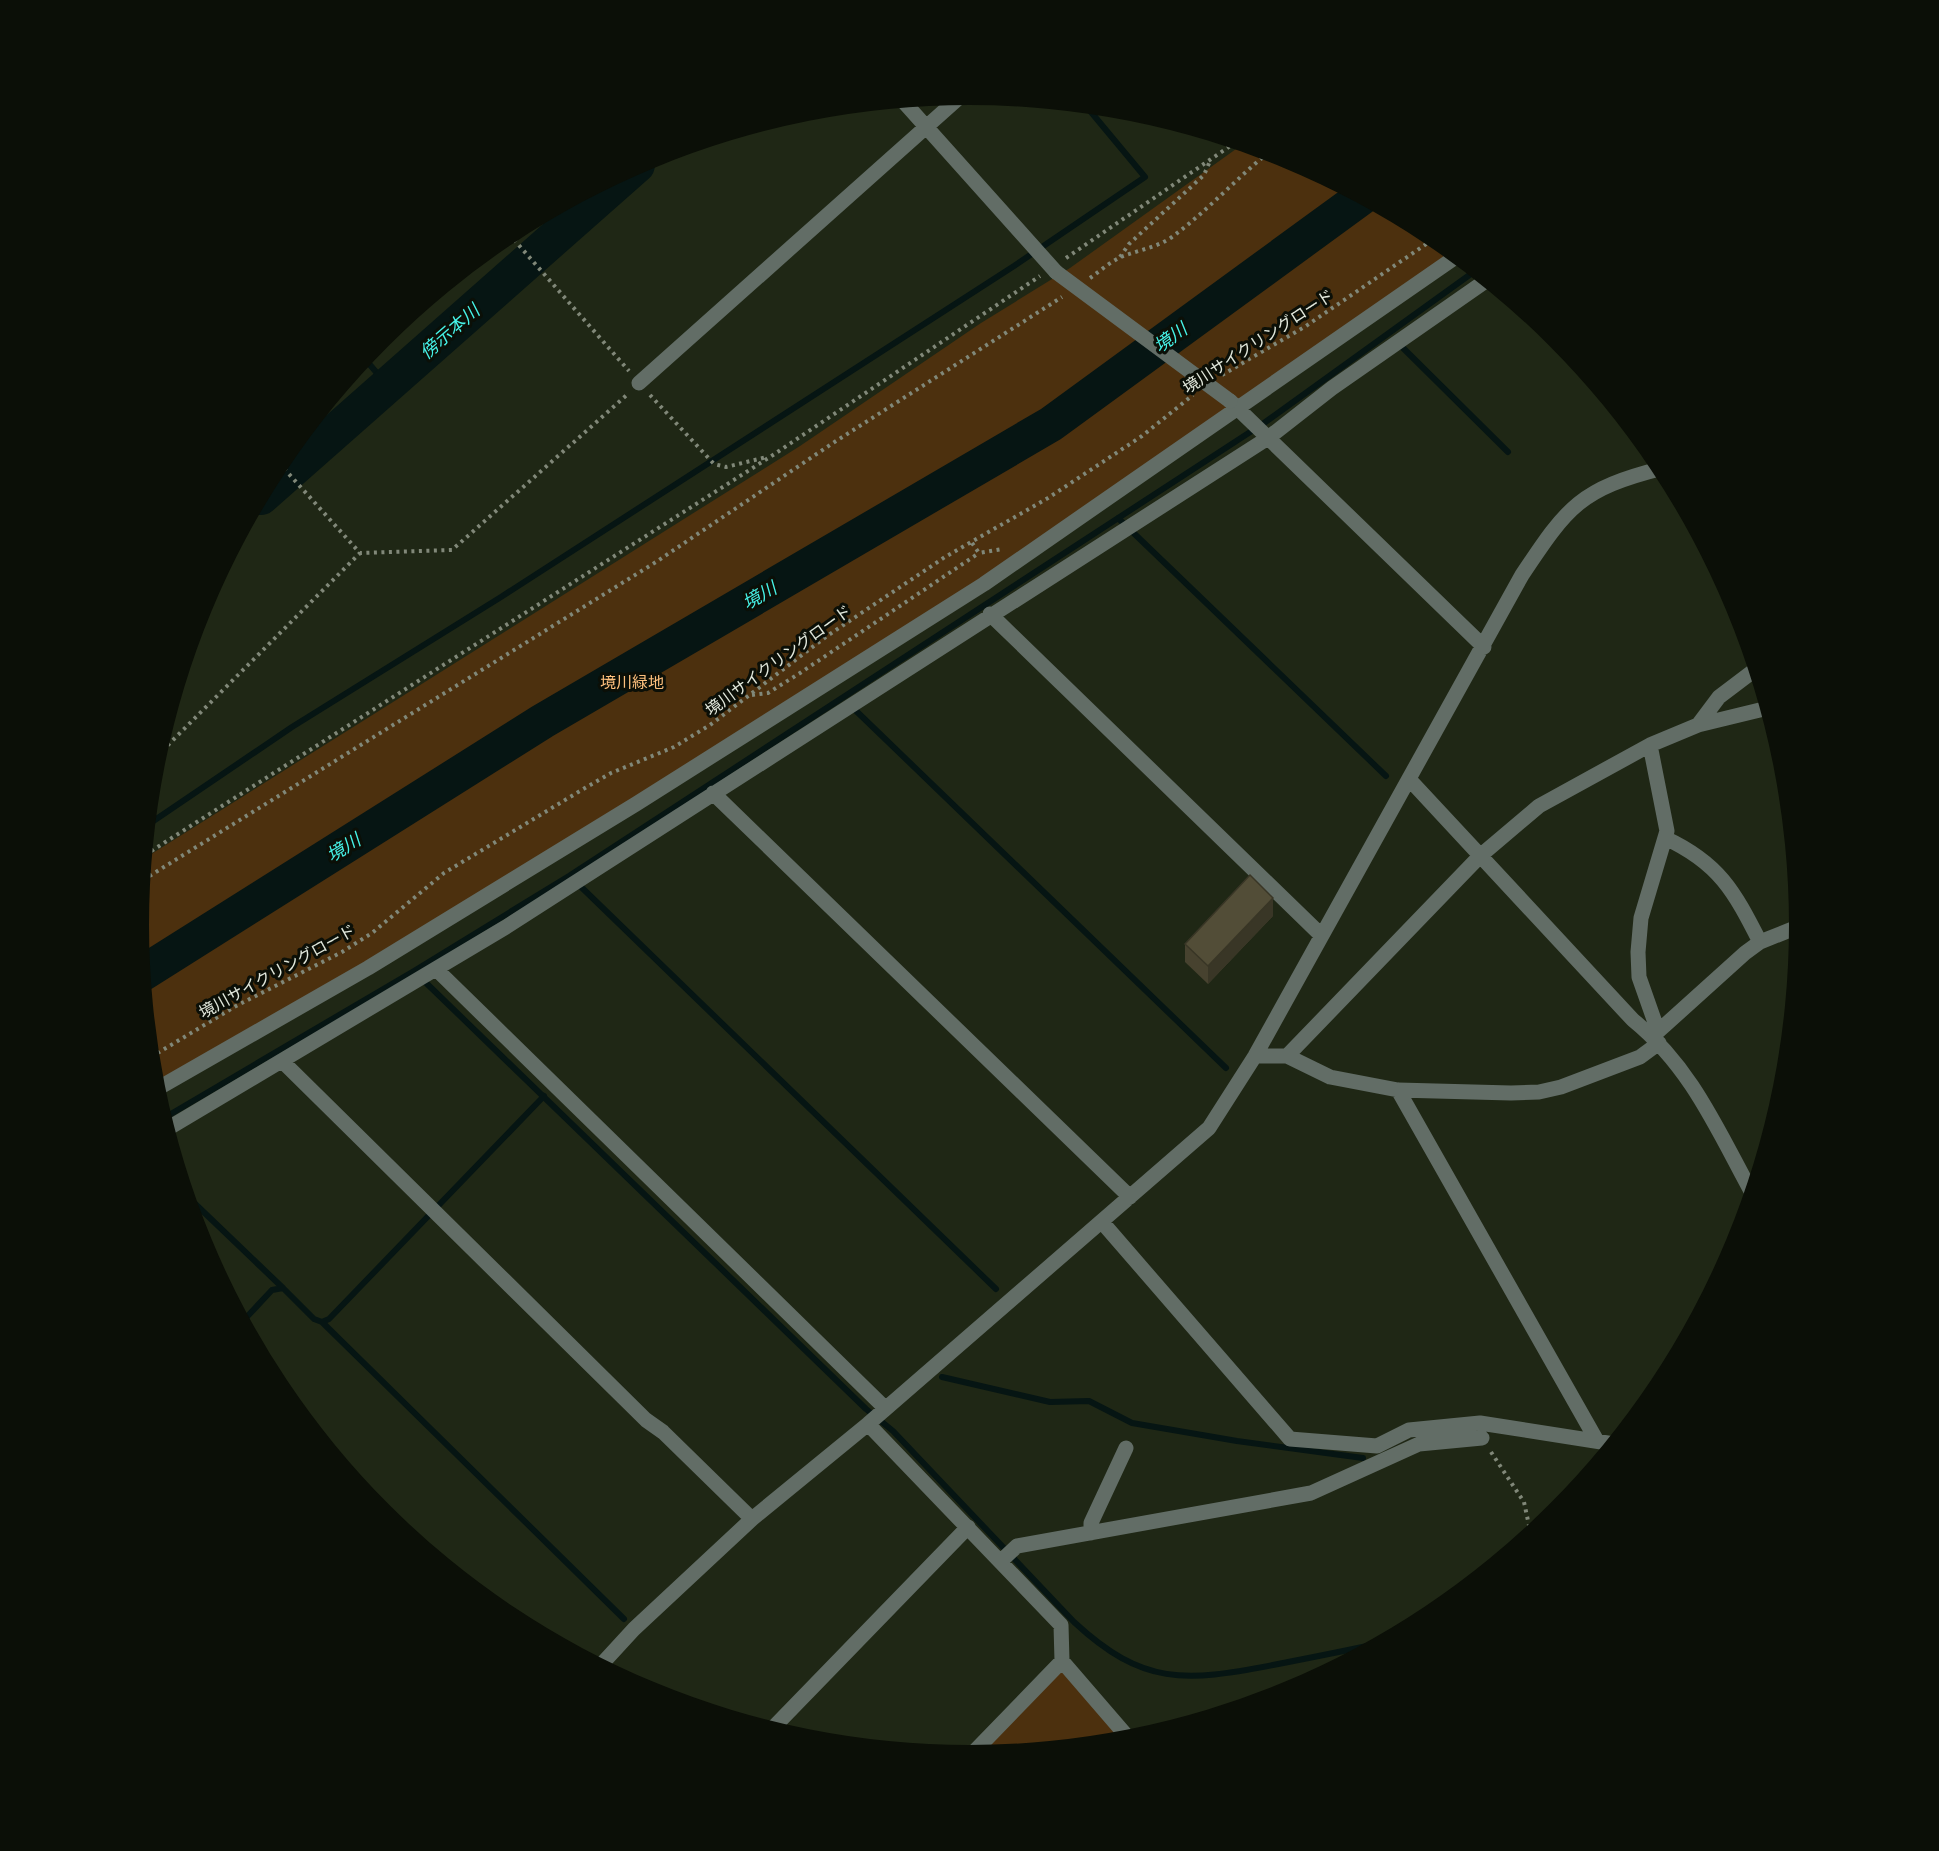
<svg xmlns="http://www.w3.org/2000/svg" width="1939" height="1851" viewBox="0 0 1939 1851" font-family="'Open Sans','Noto Sans JP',sans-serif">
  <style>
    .green { fill: #4c300e }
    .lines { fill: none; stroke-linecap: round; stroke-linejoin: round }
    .stream { stroke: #061513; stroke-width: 6 }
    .river { stroke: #061513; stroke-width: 36 }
    .path { stroke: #818879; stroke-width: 4; stroke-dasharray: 3 4.5; stroke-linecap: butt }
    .minor { stroke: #626d66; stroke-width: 15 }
    .minor-bridge { stroke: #626d66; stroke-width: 15 }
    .wall { fill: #47422f }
    .shaded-wall { fill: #393626 }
    .building { fill: #524d37; stroke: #393626; stroke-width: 1.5 }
    .labels { text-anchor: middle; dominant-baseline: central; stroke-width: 6; stroke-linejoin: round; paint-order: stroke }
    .street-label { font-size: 16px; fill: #e2e8dc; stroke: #0b0f07 }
    .park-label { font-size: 16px; fill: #fec07d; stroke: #0b0f07 }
    .water-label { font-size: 18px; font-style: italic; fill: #46f3e8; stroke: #0b0f07 }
  </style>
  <rect width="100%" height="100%" fill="#1f2715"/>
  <path class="green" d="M1243,144L1288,158L1431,235L1461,259L695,773L154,1087L139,925L145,858L800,446L981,323L1070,268Z
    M1066,1669L1125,1741L976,1756L1059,1670Z"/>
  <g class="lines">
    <path class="stream" d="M1398,343L1508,452
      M365,359L388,386
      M1118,518L1386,776
      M851,706L1226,1068
      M149,824L292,727L501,597L1014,266L1145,177L1086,106
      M576,882L996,1289
      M421,978L866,1409L893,1431L1074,1622C1143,1686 1185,1682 1273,1665C1309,1658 1345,1651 1381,1643
      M164,1118L414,971L569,876L1264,423L1475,271
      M188,1197L283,1288
      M243,1321L272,1290L283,1288L314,1319L322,1322L329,1319L544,1096
      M322,1322L624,1619
      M942,1377L1050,1402L1089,1401L1132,1423L1237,1441L1363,1458"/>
    <path class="river" d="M261,497L637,165
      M143,973L543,721L1051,424L1362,197"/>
    <path class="path" d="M509,234L629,371
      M1120,257L1129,244L1204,175L1210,161
      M1066,258L1236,142
      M1090,278C1100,271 1110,262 1121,257C1138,250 1156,248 1172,237C1207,211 1236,179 1269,152
      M1222,375L1306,326L1435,238
      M650,395L714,464L726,467L767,457
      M279,463L360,553L452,550L628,394
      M972,543L979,553L1002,549
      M752,695L768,693L800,673L979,553
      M157,756L360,553
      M145,855L773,455L1040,276
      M143,880L656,562L833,443L1062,297
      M151,1057L236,1006L342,952L372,933L444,873L585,788L611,773L674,747L710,725L827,636L945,557L1048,498L1142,436L1193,395
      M1491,1452L1524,1502L1531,1535"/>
    <path class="minor" d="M903,101L1056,272
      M639,383L962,95
      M1230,401L1484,647
      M990,614L1321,935
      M1698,725L1719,697L1756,669
      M1650,745L1667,831L1641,918L1638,952L1639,977L1658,1031
      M1409,779L1633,1020C1691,1067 1717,1129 1752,1193
      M713,793L1130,1197
      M1665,838C1719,863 1734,891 1760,942
      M437,970L885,1408
      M1653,1036L1745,953L1760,942L1800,926
      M1255,1056H1287L1330,1077L1398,1090L1511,1093L1539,1092L1561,1087L1640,1057L1659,1043
      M1287,1056L1480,856L1539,806L1650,745L1698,725L1768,708
      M282,1061L646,1420L663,1432L752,1519
      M155,1090L368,968L636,804L984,584L1457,256
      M1398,1090L1597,1441
      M167,1129L506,927L1268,438L1332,388L1487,280
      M1102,1222L1290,1439L1377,1446L1409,1430L1480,1423L1614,1444
      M868,1424L1061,1625L1062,1661L970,1756
      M1091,1533V1523L1126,1448
      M1001,1561L1017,1546L1311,1493L1419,1444L1482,1438
      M1062,1661L1131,1741
      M600,1666L634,1629L752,1519L868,1424L1209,1128L1255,1056L1522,575C1568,506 1580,489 1663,468
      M771,1730L968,1527"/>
    <path class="minor-bridge" d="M1056,272L1230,401"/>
  </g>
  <path class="wall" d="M1273,916L1208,984L1185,962V944Z"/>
  <path class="shaded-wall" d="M1273,898V916L1208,984V966Z"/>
  <path class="building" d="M1250,875L1273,898L1208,966L1185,944Z"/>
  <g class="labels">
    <g class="street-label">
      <text transform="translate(1258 341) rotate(-33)">境川サイクリングロード</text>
      <text transform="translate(778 660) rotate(-36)">境川サイクリングロード</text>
      <text transform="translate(277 971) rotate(-29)">境川サイクリングロード</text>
    </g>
    <g class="park-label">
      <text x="632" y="682">境川緑地</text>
    </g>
    <g class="water-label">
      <text transform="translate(449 331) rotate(-41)">傍示本川</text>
      <text transform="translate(1170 337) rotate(-36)">境川</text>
      <text transform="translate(759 595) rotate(-30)">境川</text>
      <text transform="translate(343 847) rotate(-32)">境川</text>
    </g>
  </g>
  <path d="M0 0H1939V1851H0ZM149 925a820 820 0 1 1 1640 0a820 820 0 1 1-1640 0Z" fill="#0b0f07" fill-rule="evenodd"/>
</svg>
